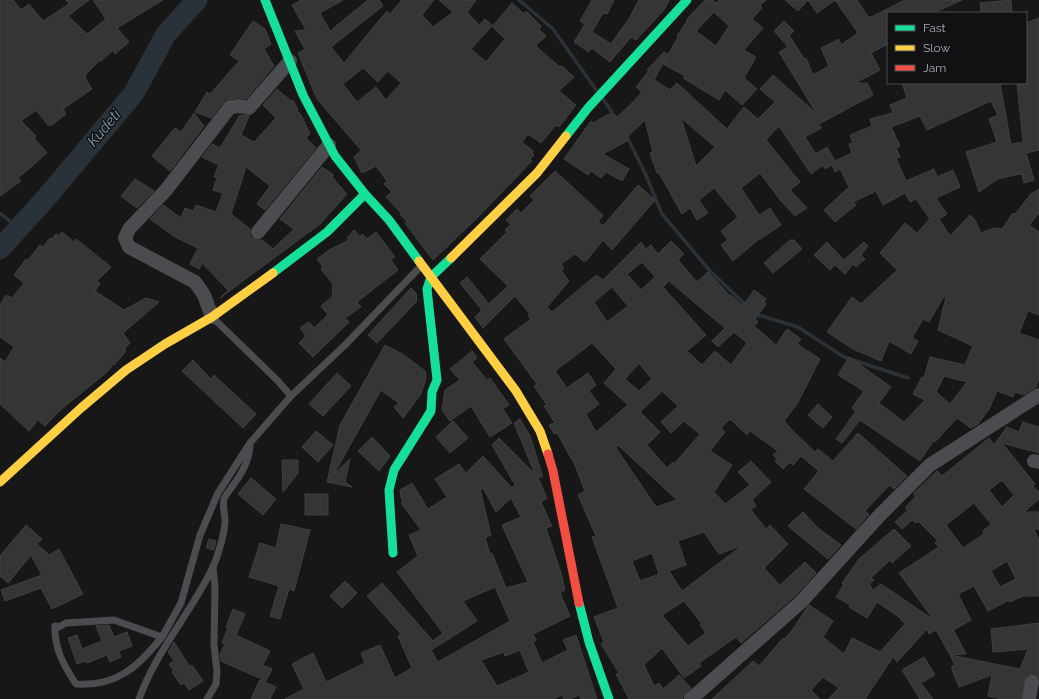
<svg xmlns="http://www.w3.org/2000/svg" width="1039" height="699" viewBox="0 0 1039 699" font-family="Raleway,sans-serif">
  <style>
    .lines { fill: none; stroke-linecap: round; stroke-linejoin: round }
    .stream { stroke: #2a3239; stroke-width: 3.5 }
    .river { stroke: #2a3239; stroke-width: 21 }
    .building { fill: #353536; stroke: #3f4043; fill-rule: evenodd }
    .lane { stroke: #4b4c50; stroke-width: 7 }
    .street { stroke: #4b4c50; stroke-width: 14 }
    .fast { stroke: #16e098; stroke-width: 9 }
    .slow { stroke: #ffcf43; stroke-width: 9 }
    .jam { stroke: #f24e42; stroke-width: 9 }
    .labels { text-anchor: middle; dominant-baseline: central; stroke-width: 3; stroke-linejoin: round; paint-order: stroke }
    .water-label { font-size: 15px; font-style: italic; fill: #7f9bb3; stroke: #111113 }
  </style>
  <rect width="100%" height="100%" fill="#171717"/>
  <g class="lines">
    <path class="stream" d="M519,0L553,29L597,91
      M603,99L618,121
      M625,133L645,173L662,214L710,271L748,307
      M0,213L18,228
      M755,314L798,327L844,357L908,378"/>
    <path class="river" d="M0,249L46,198L134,93L166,34L197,0"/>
  </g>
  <path class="building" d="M0,0H13L21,10L29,4L43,21L69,4L66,0H89L68,16L87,34L106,19L93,0H163L117,28L129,42L115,54L113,50L101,61L100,60L85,75L86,77L85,78L92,89L63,109L66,114L52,125H48L36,110L21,121L36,136L34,138L47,153L18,178L21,181L0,196Z
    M301,0H343L320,13L330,31L368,0H379L383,6L331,47L344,63L387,11L390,14L402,0H434L422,15L433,27L453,12L439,0H476L467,12L479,25L485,19L493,26L512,3L524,14L526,11L541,26L539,29L546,36L536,45L540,50L560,67L562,66L574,77L559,91L576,105L559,127L556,125L541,143L528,134L522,142L533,151L532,153L534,155L530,159L532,161L475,220L433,260L405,223L407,222L400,214L401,213L386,197L392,192L384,184L387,181L376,166L362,173L354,157L361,150L317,99L298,53L305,49L295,31L306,30L292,5ZM492,26L505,39L486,62L471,49ZM363,68L378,82L388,71L401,83L386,100L376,87L357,102L343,84Z
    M592,0H614L607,14L603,13L592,32L611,44L630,17L639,0H669L664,10L636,40L631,37L610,62L592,48L589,52L574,42L585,24L580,21Z
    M705,0H713L716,3L720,0H766L760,5L762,8L752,19L763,28L744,50L756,57L744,78L757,89L742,105L725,90L719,100L683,78L685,76L663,64L678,37L677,36L687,21L686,20ZM714,12L729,26L716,46L696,31Z
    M785,0H808L798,11Z
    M808,0H857L869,18L905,0H962L933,13H888V44L871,53L880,70L855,83H867L873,95L819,124L821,128L805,137L816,154L827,147L835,161L852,153L849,144L853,143L850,135L872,126L870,119L893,113L890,105L907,98L902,83H1000L1011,144L1023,142L1017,83H1026V23L1039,18V150L1026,153L1034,180L1024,183L1022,175L1020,174L998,179L979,192L966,152L997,142L989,119L998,115L991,101L927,130L920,116L891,127L900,146L896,148L900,157L896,158L906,181L934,169L937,177L953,170L960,187L936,198L947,214L939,219L950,236L970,215L975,220L981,233L994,228L1002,229L1013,213L1015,214L1031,194L1039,189V213L1029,225L1039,232V315L1028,311L1019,333L1039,340V378L1036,387L1024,395L1015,392L1013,397L997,391L989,409L978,424L971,428L957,418L935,442L934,440L920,461L860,420L842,443L836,439L856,411L852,408L864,391L838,375L849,357L891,387L879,403L904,422L925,400L913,394L922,377L924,378L930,357L965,365L973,346L938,330L946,297L944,296L929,322L923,319L912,338L918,341L911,354L889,341L881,361L853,349L827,332L852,297L861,304L897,270L880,253L905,223L917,233L930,219L916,199L910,202L905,193L883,205L876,191L853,202L856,205L835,222L824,210L849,187L840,169L835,172L832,165L825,169L823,165L811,174L779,126L766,140L800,182L790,190L807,208L795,216L781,201L760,173L741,188L759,215L770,208L781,225L759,240V239L733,261L721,245L728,240L721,231L738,217L714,188L699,200L708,213L697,220L690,208L682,214L659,173H657L650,153L653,152L645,120L626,138L627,141L603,154L629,169L622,181L606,172L601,178L591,171L588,175L564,159L591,121L593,123L611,113L615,119L633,102L642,92L636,87L649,71L647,70L664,52L668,54L654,80L670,90L677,83L727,129L744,107L758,119L775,102L760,89L773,75L817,114L779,52L788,47L774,31L784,21L794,31L789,35L804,59L806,58L813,75L829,66L821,48L839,39L841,45L858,33L835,0L817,13ZM681,118L715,147L696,166ZM944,376L967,382L950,404L936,392Z
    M1011,0L1012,13H981L980,3Z
    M253,21L265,29L271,44L264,49L274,66L246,99L238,98L226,99L211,118L195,112L207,92L209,94L212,92L239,61L230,55Z
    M277,89L291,101L293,100L298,110L297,111L301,115L310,134L306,138L316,148L265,210L257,204L270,186L246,167L231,214L250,229V235L252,238L257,240H262L273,249L294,229L280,219L322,167L334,175L332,177L347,194L320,224L220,298L228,290L202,263L199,269L190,264L198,248L175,237L150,219L163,205L181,218L185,208L193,211L196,205L216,212L223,193L213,190L217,178L214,177L219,165L202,157L212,144L220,148L240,115L249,116L241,135L254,142L276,118L263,105Z
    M194,113L204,126L170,171L152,156L175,128L181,132Z
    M555,171L603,215L598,222L603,226L638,185L655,200L612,250L603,240L586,261H583L575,254L561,264L564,268L561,270L569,281L547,307L552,312L595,276H598L603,280L641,242L646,249L651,245L658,254L671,241L684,254L678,260L697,282L708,272L730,296L731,295L743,306L754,290L766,299L764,302L766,304L755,319L758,322L754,326L776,345L787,329L801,339L797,344L820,359L797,404L784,421L794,432L815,452L818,449L833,461L858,433L907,476L894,489L890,485L878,497L865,511L869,514L856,529L804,489L819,471L801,456L793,465L790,462L783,469L775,461L777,459L773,455L778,451L750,431L747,435L730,419L721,428L725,432L710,451L732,465L714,492L725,504L750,485L738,472L751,461L771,482L752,500L756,506L751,510L766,529L770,525L788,544L764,568L780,585L805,562L816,573L795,596L741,643L736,637L699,663L701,666L684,678L662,648L644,665L654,686L659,683L663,689L679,675L691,688L682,699H629L616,674L619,673L601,644L604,642L594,617L618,608L592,537L596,536L578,495L585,491L575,465L557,433L554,434L549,425L555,423L544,406L547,405L534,386L537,384L504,339L531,319L528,315L530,314L515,296L483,328L475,317L482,310L460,283L467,277L489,304L508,286L480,259L507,232L505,230L511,224L506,220L517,209L521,213L534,200L530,196ZM642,262L655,277L641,290L627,274ZM669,281L725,328L712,341L718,347L734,332L747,343L731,365L715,351L702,365L687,351L706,335L663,287ZM612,287L628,306L607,322L594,302ZM592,343L616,369L604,383L628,405L596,432L586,414L599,404L589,391L596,385L588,373L567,388L555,371ZM639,363L652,379L639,391L625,379ZM662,391L678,406L661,422L671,433L684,421L700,434L674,464L673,462L667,468L647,445L660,432L640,412ZM618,445L677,500L656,507L616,448ZM704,532L719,554L743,545L682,591L669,571L686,565L678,541ZM652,553L659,574L640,581L632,561ZM684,601L702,624L700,625L706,633L688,646L662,615Z
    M135,179L154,191L137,208L121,196Z
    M354,230L360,237L362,234L367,239L376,232L395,257L391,260L398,270L357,302L361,307L345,318L349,322L313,357L299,343L306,336L300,328L309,322L314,328L328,315L321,306L332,297L333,284L321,269L323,267L317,259L329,250L349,240L347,238Z
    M62,232L74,242L76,239L111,267L97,281L100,283L95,291L124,310L146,298L159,302L123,333L130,343L124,349L126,351L114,365L113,364L107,372L58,412L45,426L38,420L29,431L0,404V358L5,362L14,347L0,337V305L6,295L12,298L24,283L14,275L26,259L28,260L40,245L43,247L50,238L52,239L56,234L59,236Z
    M790,240H794L802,249L773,273L764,263Z
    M827,242L844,260L864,242L868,246L861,255L865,259L856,267L853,264L845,274L835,265L830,270L814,255Z
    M411,288L416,293L417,301L377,343L368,335Z
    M385,345L404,355L425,371L426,378L421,394L403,418L394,407L399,403L381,390L334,474L350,459L345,482L352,487L327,482L340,425Z
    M472,351L477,358L472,362L487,380L490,378L509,405L503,409L512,423L490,437L471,406L450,421L442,410L445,390L460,380L450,369Z
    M193,360L211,379L214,375L256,414L243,428L182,371Z
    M337,373L351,386L323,416L309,404Z
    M818,404L832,417L823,428L808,415Z
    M520,419L530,436L542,474L543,476L538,478L547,498L541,502L552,526L546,528L561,573L565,590L560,593L570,616L533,634L536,640L533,642L542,663L568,650L563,640L576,635L597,699H581L579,695L570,699H564L562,695L553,699H285L304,689L292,664L313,653L326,682L365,663L361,653L380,645L395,678L412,668L398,636L401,634L367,596L382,583L433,641L443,633L397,572L418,556L409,535L421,530L401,503L403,501L401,498L400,490L412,483L428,509L447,497L435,479L459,464L466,473L483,456L512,488L515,485L492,445L499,438L535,474L514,423ZM483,488L496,512L511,498L521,517L502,525L528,582L506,588L492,553L490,554L485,538L491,535L480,489ZM495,587L510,621L438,662L431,650L477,621L463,601ZM520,650L529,672L497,686L481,660L504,652L505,656Z
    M453,421L468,438L450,453L436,437Z
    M1023,422L1039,427V453L1002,443L1035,484L1033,486L1039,492V499L1024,512H1039V529H1034L1039,540V596H1023L1010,602L1009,600L988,611L974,586L958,594L971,620L950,632L954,631L966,654L950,655L936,630L929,634L927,629L897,662L893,657L865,699H828L839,688L823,677L811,690L820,699H712L753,661L759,666L783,638L785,639L793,629L809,605L833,621L823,637L844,654L852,638L880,652L905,624L899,617L877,602L867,618L849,607L850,605L836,597L844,584L842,583L859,559L894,529L911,546L892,563L890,560L871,578L874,580L869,584L873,590L881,584L934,620L899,573L939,547L935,543L938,541L918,521L916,523L912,520L902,529L895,522L908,510L905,508L916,496L913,494L937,471L942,476L989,438L994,445L1007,427L1019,432ZM1002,480L1014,495L1002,507L989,490ZM974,503L991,524L983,531L984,534L963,548L946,525ZM1007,561L1016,579L1000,587L991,571Z
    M316,431L333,445L318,462L302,447Z
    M372,437L390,456L379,471L358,451Z
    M282,460H298V473L283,492Z
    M251,478L276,499L263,515L238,494Z
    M305,494H328V515H305Z
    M803,512L818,528L841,545L828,559L788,526Z
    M281,524L310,530L294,591L289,589L280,619L270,616L279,586L249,577L260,543L276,548Z
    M26,525L42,539L37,544L49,555L59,549L83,594L52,609L41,588L5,601L1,590L42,575L31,555L8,583L0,576V556Z
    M209,539L216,541L214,550L206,548Z
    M345,581L357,593L342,608L330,596Z
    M233,609L245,614L236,635L270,651L263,665L272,669L266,681L221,661L220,654L225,644L222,643L228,628L226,627Z
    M1039,623V678L1033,674L1026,676L1021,699H1002L988,696L992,675L959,687L952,670V666L955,665L950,655L1020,669L1028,649L993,652L991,629Z
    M109,625L114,637L127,632L132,646L119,651L121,657L110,662L107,655L87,663L86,661L77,664L68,638L77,635L82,649L102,641L96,626Z
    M174,642L190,667L192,665L203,681L189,690L184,683L181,685L172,672L174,671L169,664L174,661L168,652Z
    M924,657L935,675L921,683L933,699H920L902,670Z
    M260,680L276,687L270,699H251Z"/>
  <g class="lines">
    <path class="lane" d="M291,396L346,344L421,266
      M114,620L162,637C138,667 116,687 76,684C64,666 54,648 55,626L59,627L66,623Z
      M162,637L181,603L200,535L218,493L250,443L291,396L278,381L212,317
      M139,699C156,651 191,613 213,567C218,556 225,532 225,520C225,513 222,507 224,499C226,494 231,489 234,484C243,472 250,458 250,443
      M207,699L216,684L217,671L214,645L215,587L213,566"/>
    <path class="street" d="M258,232L329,145
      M212,317L204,295L195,282L129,247L125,238L129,229L166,190L230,107L239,106L249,108L290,61
      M1034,461L1039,462
      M691,699L801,602L879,516L930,465L1039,395
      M1029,699L1032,682"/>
    <path class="fast" d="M265,0L303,95L335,156L365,194L389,220L419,261
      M566,136L588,108L687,0
      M273,273L327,232L365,194
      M393,553L389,490L394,470L431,411L432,392L437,380L427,289L431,277L451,258
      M579,603L589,642L609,699"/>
    <path class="slow" d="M451,258L537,173L566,136
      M419,261L516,391L540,431L548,454
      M0,482L81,408L126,370L165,344L212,317L273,273"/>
    <path class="jam" d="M548,454L553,471L579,603"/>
  </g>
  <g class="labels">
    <g class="water-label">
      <text transform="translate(104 128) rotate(-50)">Kudeti</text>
    </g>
  </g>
  <rect x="887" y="12" width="140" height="72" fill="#111113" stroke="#4d4f55"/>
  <rect x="895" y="25" width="20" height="6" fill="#16e098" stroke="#4d4f55"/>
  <text x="923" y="32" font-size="12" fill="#a8adb8">Fast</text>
  <rect x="895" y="45" width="20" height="6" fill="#ffcf43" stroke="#4d4f55"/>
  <text x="923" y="52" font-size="12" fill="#a8adb8">Slow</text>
  <rect x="895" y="65" width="20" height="6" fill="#f24e42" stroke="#4d4f55"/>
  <text x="923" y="72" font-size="12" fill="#a8adb8">Jam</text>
</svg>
